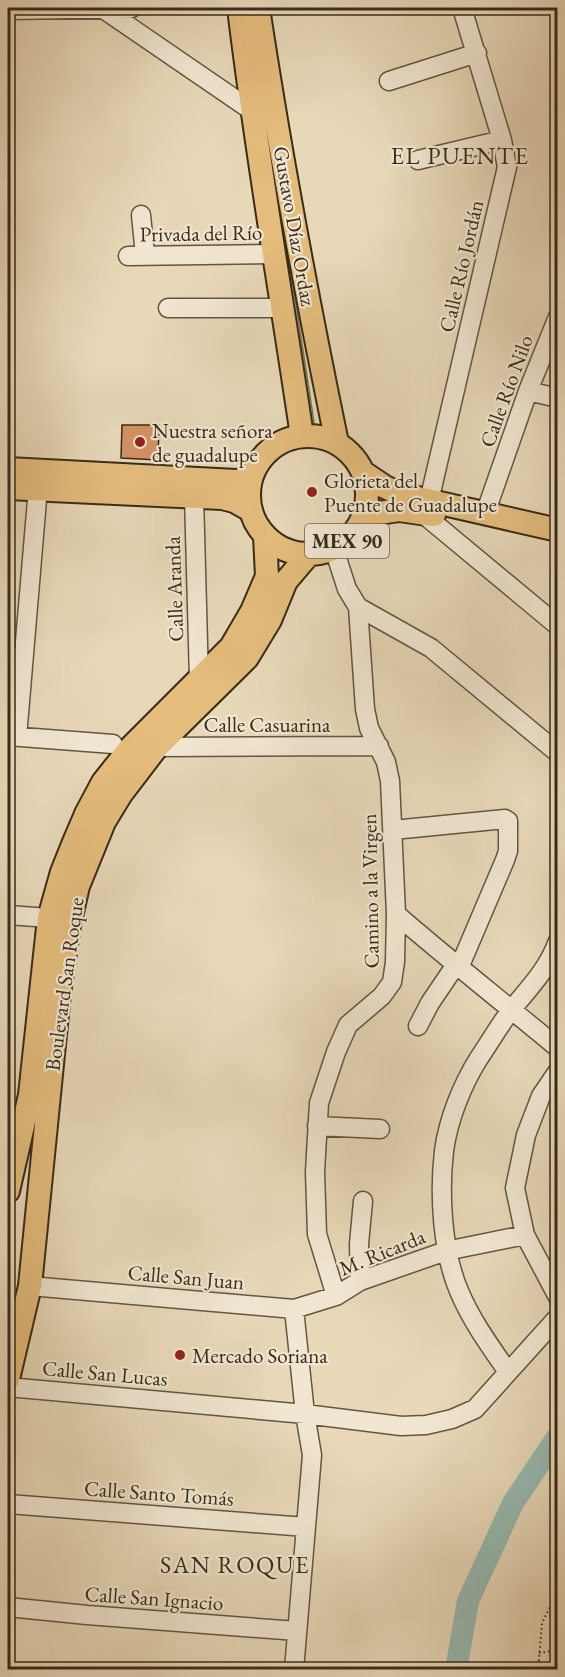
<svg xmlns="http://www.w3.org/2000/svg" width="565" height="1677" viewBox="0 0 565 1677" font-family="'EB Garamond',serif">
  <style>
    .green { fill: #b4bf90; stroke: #767554; stroke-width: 1.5 }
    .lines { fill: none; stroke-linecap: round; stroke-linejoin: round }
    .river { stroke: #97b9b0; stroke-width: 22 }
    .building { fill: #d59166; stroke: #372b19; stroke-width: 1.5 }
    .minor-casing { stroke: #635641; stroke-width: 21 }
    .major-casing { stroke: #372b19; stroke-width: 26 }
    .path { stroke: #372b19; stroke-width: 2; stroke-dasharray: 1.5 3; stroke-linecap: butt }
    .minor { stroke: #f0e6d1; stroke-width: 18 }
    .major { stroke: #e4bc7c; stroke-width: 22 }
    .poi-dot { fill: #8f2418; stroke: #f0e6d1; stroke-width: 2 }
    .labels { text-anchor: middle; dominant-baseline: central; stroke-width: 4.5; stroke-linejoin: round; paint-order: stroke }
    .shield { fill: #f0e6d1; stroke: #6e6350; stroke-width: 1.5 }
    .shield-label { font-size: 20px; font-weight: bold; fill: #372b19 }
    .street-label { font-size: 21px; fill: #372b19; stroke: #f0e6d1 }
    .poi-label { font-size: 21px; fill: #372b19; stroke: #f0e6d1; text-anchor: start }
    .quarter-label { font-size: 24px; letter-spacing: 1.5px; fill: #372b19; stroke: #f0e6d1 }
  </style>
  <rect width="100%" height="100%" fill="#e8d8b8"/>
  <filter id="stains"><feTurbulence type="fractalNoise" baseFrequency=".00333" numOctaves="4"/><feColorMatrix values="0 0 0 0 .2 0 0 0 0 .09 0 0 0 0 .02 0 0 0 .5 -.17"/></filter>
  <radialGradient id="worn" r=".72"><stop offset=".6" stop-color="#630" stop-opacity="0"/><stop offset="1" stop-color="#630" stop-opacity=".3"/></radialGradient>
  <path class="green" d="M271,141L314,422L307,423L267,142Z"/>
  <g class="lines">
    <path class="river" d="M456,1670L468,1601L513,1503L558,1436"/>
  </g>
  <path class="building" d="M122,425H159L158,460L121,458Z"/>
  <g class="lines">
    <defs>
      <path id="minor" d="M102,8L251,110
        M8,10L132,8
        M389,81L477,53
        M418,160L502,140
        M141,215L145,255
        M128,256L275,254
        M168,308H284
        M528,391L558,398
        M194,496L199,680
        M429,501L507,167L502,140L462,8
        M422,513L558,626
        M485,514L528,391L558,317
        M334,549L347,589L358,607L431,648L558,753
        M8,736L113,744
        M17,737L39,476
        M157,747L379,746
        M393,830L505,819L508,821V851L505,860L459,968
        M396,914C449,960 504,1003 558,1048
        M8,915L49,918
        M418,1026L430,1003L455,966
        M558,1071L541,1096L526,1135L515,1188L525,1235L558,1297
        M317,1126L380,1129
        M360,1281L359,1244L363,1201
        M30,1286L294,1309L336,1296L360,1281L446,1251L525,1235
        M336,1296L317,1234L315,1172L319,1103L336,1052L348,1025L382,996L392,982L395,962L396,914L390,781L386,762L369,728L365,709L358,607
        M294,1309L305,1414L312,1455L294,1670
        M508,1372C490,1346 471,1320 459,1291C442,1251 439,1194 444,1151C448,1120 462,1085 479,1058C490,1042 500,1024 512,1009C530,987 548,969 558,941
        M8,1387L305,1414L401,1426L426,1425L452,1419L475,1409L558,1317
        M8,1504L306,1527
        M8,1607L87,1615L297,1631"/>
      <path id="major" d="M239,8C256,151 281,293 302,436
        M258,8C280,153 307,298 337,443
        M249 495a59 59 0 1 1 118 0a59 59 0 1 1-118 0Z
        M8,469L236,481L251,478
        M364,473L385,487L400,494L558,530
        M8,488L222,498L234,501L250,510
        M365,515L399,510L434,515
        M8,1191L30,1095L49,918L62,872L74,842L86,814L103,782L131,747L231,647L252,611L267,576L265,536
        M8,1379L30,1286L59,994L69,925L78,886L104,822L121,794L157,747L247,658L270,620L286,581L309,554"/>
    </defs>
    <use href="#minor" class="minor-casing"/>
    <use href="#major" class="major-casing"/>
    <path class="path" d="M539,1653L558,1650
      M538,1670L542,1623L558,1591"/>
    <use href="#minor" class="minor"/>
    <use href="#major" class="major"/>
  </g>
  <g class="poi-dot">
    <circle cx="140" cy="442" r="6"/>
    <circle cx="312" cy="492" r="6"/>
    <circle cx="180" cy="1355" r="6"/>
  </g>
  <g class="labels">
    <rect class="shield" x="305" y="524" width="84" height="34" rx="4.5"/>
    <g class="shield-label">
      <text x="347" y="541">MEX 90</text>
    </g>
    <g class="street-label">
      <text transform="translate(295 226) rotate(80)">Gustavo Díaz Ordaz</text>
      <text transform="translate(201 233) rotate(-1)">Privada del Río</text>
      <text transform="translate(461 266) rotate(-77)">Calle Río Jordán</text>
      <text transform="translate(506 391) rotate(-70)">Calle Río Nilo</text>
      <text transform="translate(174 589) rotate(-92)">Calle Aranda</text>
      <text x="267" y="724">Calle Casuarina</text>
      <text transform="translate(370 891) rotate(-91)">Camino a la Virgen</text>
      <text transform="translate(64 984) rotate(-82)">Boulevard San Roque</text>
      <text transform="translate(382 1252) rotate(-22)">M. Ricarda</text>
      <text transform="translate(186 1277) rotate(5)">Calle San Juan</text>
      <text transform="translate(105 1373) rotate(5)">Calle San Lucas</text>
      <text transform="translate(159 1493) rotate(4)">Calle Santo Tomás</text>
      <text transform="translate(154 1598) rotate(4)">Calle San Ignacio</text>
    </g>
    <g class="poi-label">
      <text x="152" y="430">Nuestra señora<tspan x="152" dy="24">de guadalupe</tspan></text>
      <text x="324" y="480">Glorieta del<tspan x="324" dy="24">Puente de Guadalupe</tspan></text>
      <text x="192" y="1355">Mercado Soriana</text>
    </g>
    <g class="quarter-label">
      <text x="460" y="155">EL PUENTE</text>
      <text x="235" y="1564">SAN ROQUE</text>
    </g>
  </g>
  <rect width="565" height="1677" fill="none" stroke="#e8d8b8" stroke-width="30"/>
  <rect x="9" y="9" width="547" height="1659" fill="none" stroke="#372b19" stroke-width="3"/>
  <rect x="15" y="15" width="535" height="1647" fill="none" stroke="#372b19" stroke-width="1.5"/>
  <rect width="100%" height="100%" filter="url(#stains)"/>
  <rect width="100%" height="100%" fill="url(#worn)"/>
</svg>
